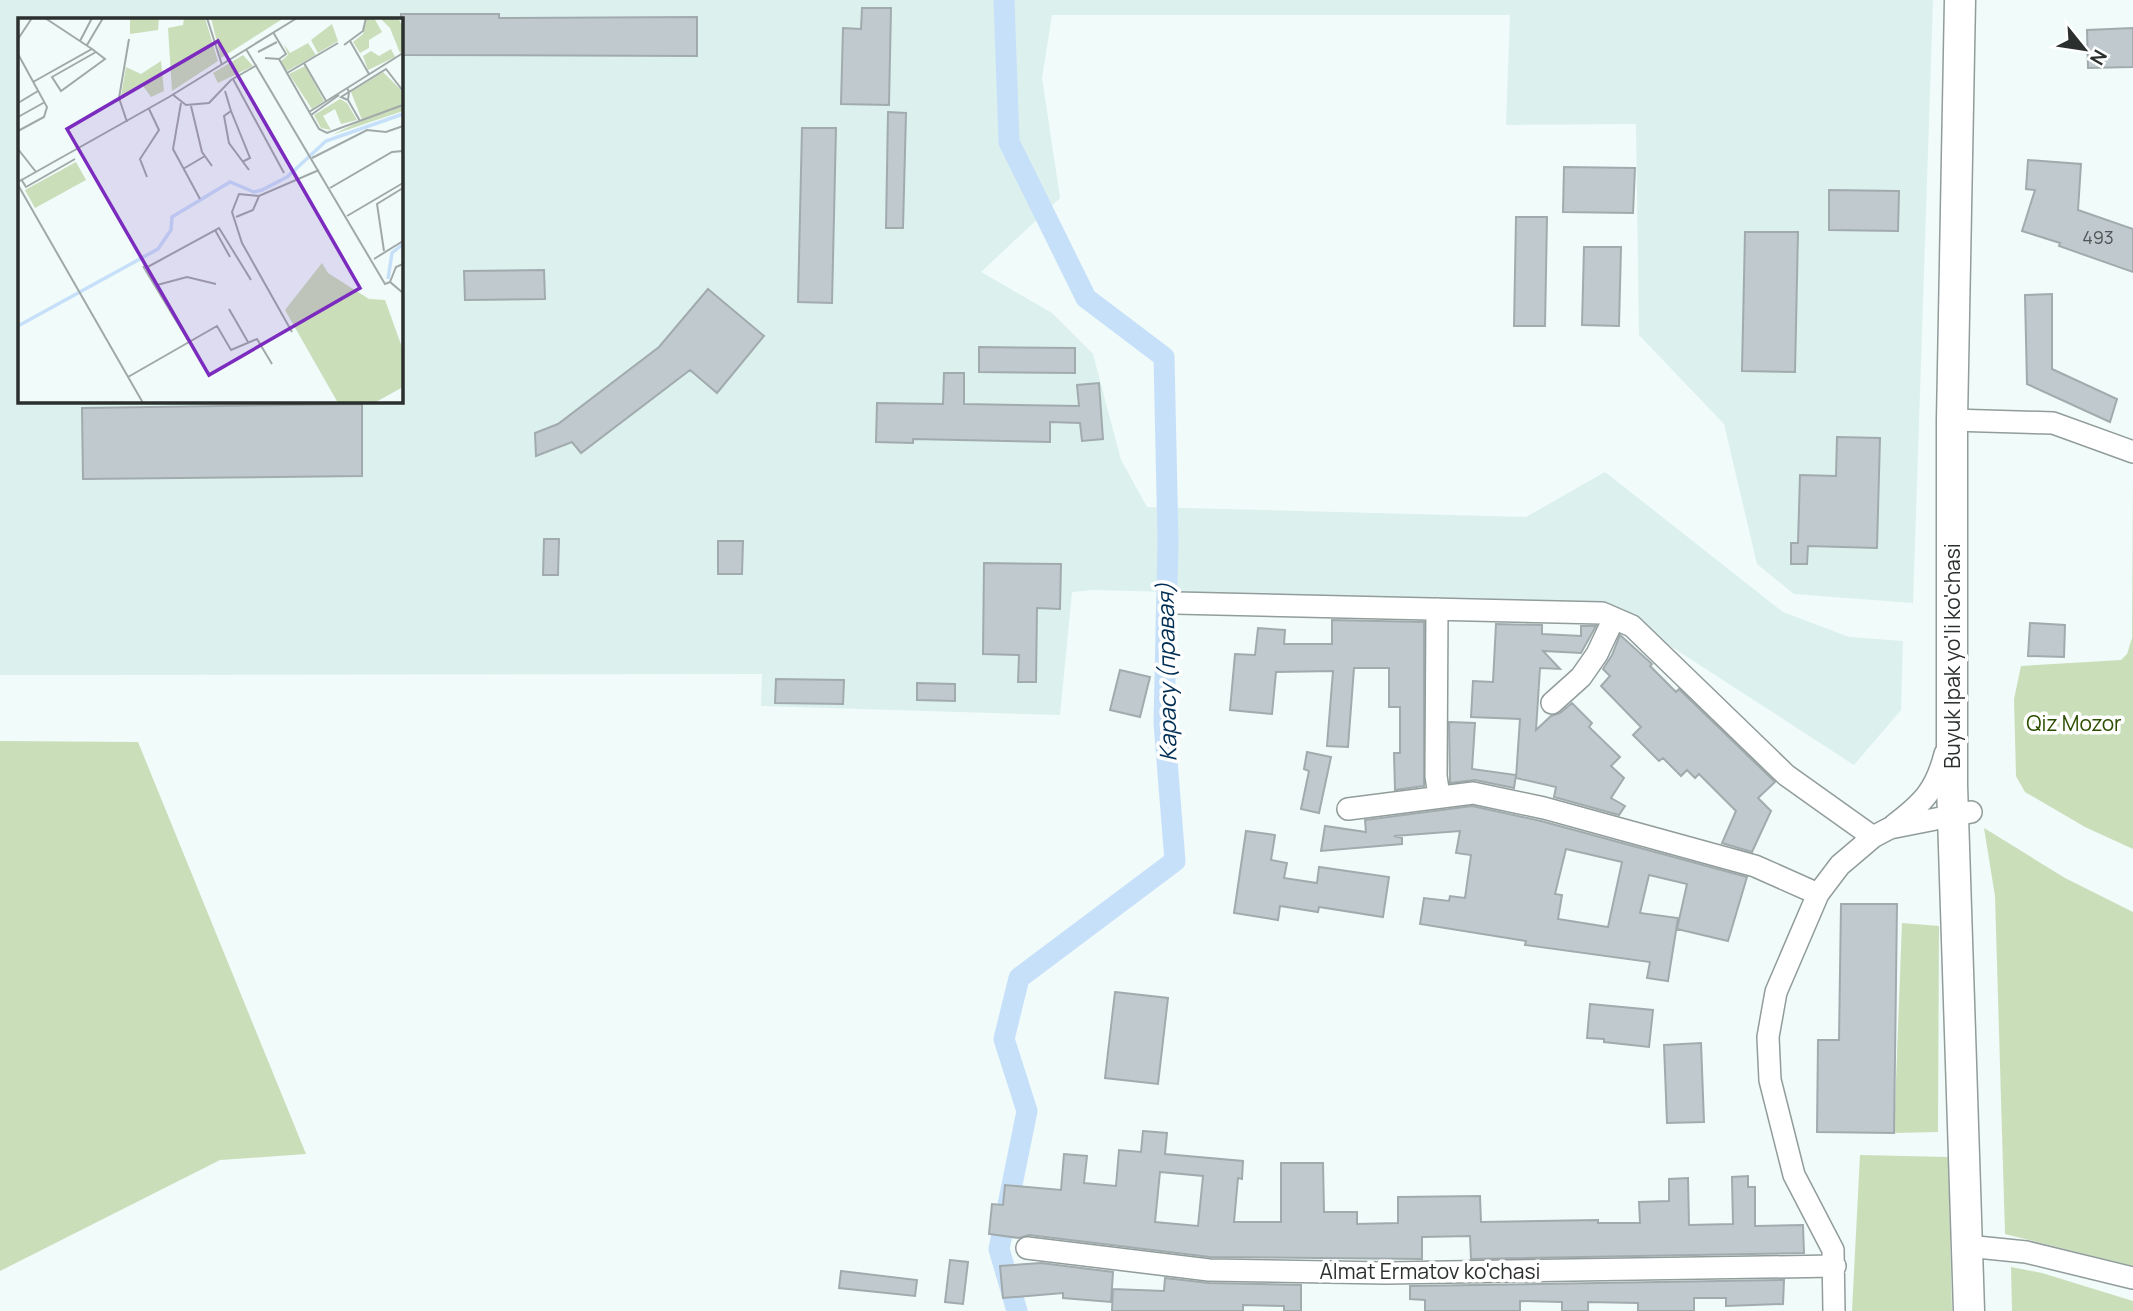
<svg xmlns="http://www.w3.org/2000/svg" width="2133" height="1311" viewBox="0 0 2133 1311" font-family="Manrope,sans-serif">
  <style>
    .built { fill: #dcf0ee; fill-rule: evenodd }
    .green { fill: #cadeba }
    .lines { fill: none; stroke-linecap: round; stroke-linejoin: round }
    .canal { stroke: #c7e0fa; stroke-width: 21 }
    .building { fill: #c0cace; stroke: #a1abae; stroke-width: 2; fill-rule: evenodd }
    .street-casing { stroke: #919c9b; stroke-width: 24 }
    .secondary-casing { stroke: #919c9b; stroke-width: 33 }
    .street { stroke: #fff; stroke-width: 21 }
    .secondary { stroke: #fff; stroke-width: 30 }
    .labels { text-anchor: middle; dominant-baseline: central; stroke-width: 7; stroke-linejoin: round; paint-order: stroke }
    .number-label { font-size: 18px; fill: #505656 }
    .street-label { font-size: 21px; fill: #2b2f2e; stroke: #fff }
    .park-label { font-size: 21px; fill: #2c4d00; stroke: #fff }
    .water-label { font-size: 23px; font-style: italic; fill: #002e54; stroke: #fff }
    .inset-river { fill: none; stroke: #c7e0fa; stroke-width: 3.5 }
    .inset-road { fill: none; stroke: #a1a9a8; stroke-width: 2 }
    .view { fill: #7b2cbf; fill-opacity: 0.15; stroke: #7b2cbf; stroke-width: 3.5 }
    .inset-edge { fill: none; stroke: #2b2f2e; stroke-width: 3.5 }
  </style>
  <rect width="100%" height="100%" fill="#f0fbfa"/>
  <path class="built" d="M0,0H1933L1913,603L1794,594L1757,564L1724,424L1639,335L1636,124L1506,125L1510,15H1052L1042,78L1060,198L981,272L1052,313L1093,354L1121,460L1147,507L1526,517L1605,472L1783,612L1849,637L1903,641L1901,710L1854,765L1604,603L1093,590L1072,592L1060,715L761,706L762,674L0,675ZM19,19H401V401H19Z"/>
  <path class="green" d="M2133,480V849L2085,827L2025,792L2016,776L2014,699L2021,666L2121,660L2127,654L2132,638Z
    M0,741L138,742L306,1154L220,1160L0,1271Z
    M1984,828L2065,878L2133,912V1266L2005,1234L1995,896Z
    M1902,923L1939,926L1938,1132L1894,1133Z
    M1860,1155L1948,1157L1952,1311H1852Z
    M2011,1267L2042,1273L2133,1301V1311H2012Z"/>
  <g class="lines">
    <path class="canal" d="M1004,0L1009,142L1086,298L1164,357L1168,541L1164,723L1175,861L1019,978L1004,1039L1027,1111L999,1249L1017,1311"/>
  </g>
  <path class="building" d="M862,8H891L889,105L841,104L843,28L861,29Z
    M401,14H499V18L697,17V56L401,55Z
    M2133,28V67L2088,68L2087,30Z
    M888,112L906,113L903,228H886Z
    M802,128H836L832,303L798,302Z
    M2028,160L2081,164L2078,210L2133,229V272L2059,246L2060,243L2022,231L2035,190L2026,189Z
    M1564,167L1635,168L1633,213L1563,212Z
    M1829,190L1899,191L1898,231L1829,230Z
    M1516,217H1547L1545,326H1514Z
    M1745,232H1798L1795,372L1742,371Z
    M1584,247H1621L1619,326L1582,325Z
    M544,270L545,299L465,300L464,271Z
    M708,289L764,336L717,393L690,370L581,453L572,442L536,456L535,433L558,424L659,347Z
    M2052,294V369L2117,399L2110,422L2027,384L2025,295Z
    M979,347L1075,348V373L979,372Z
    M944,373H964V404L1079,406L1077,385L1099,383L1103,439L1082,441L1080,423L1050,422V442L913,439V443L876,442L877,403L943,404Z
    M362,404V476L83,479L82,408Z
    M1837,437L1880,438L1877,548L1808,546L1807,564H1791V543H1798L1800,475L1836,476Z
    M544,539H559L558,575H543Z
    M718,541H743L742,574H718Z
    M984,563L1061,564L1060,609L1037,608L1036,682H1018L1019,655L983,654Z
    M1332,620L1424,622V786L1395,790L1394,753H1400V707H1389V668H1354L1348,747L1327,746L1333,671L1276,672L1272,714L1230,710L1235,654L1255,655L1258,628L1285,630L1284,644H1332Z
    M2030,623L2065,625L2064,657L2028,656Z
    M1496,624L1542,625V634L1581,636V626H1596L1581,653L1543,651L1560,669L1540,668L1536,730L1551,716L1560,713L1572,703L1592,723L1589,727L1620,757L1611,766L1624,778L1611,798L1625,806L1619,815L1554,797L1556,787L1516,778L1520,719L1471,717L1473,681L1493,682Z
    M1620,635L1652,664L1650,666L1676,692L1679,689L1775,782L1758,798L1771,811L1752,852L1722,843L1736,811L1699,774L1695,778L1687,770L1681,776L1663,758L1659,761L1633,735L1641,727L1601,686L1610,676L1603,669L1612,655Z
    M1120,670L1150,677L1140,717L1110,710Z
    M776,679L844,680L843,704L775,703Z
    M917,683L955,684V701L917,700Z
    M1449,722L1475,723L1472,769L1516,775L1514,788L1475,780L1450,783Z
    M1307,752L1331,757L1319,813L1301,809L1309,771L1304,769Z
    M1472,806L1541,821L1747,877L1728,941L1677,929L1687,884L1649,875L1640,913L1678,918L1668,981L1647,978L1650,962L1525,945L1526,941L1420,924L1424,898L1449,901L1450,896L1465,898L1471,855L1456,853L1460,831L1394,836L1402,838V844L1321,851L1325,826L1366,832L1365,820ZM1566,849L1622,862L1608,927L1558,919L1562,895L1555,894Z
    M1246,831L1275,835L1271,860L1287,863L1284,878L1317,883L1319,867L1389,877L1383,917L1319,907L1318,912L1280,906L1278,920L1234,913Z
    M1841,904H1897L1894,1133L1817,1132L1818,1040H1839Z
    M1115,992L1168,998L1158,1084L1105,1078Z
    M1590,1004L1653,1010L1649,1047L1604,1042V1039L1587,1038Z
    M1701,1043L1704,1122L1667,1123L1664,1045Z
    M1143,1131L1167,1133L1165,1154L1243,1161L1242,1179L1238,1178L1234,1222H1281V1163H1323L1324,1212H1357V1224L1398,1223V1197L1480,1196L1481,1222L1598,1220V1223H1640L1639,1202L1669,1201V1179L1688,1178L1689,1225L1733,1224L1732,1177L1748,1176V1187H1755V1226L1803,1225L1804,1253L1471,1259L1470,1236L1422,1237V1259L1210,1257L1029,1235L1019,1238L989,1234L992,1204L1003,1205L1005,1185L1061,1190L1064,1154L1087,1156L1084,1183L1116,1186L1119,1150L1141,1152ZM1160,1172L1203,1176L1198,1226L1155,1222Z
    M950,1260L968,1262L963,1304L945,1302Z
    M1041,1263L1113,1272L1111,1302L1063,1298V1293L1003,1298L1000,1266Z
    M841,1271L917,1280L915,1296L839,1288Z
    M1165,1278L1209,1283L1301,1285V1311H1284V1306L1243,1305V1311H1112L1113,1289L1164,1291Z
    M1784,1280L1783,1304L1726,1306V1298H1694V1311H1638V1303L1588,1302V1311H1562V1302L1520,1301V1311H1425V1300L1410,1299V1286Z"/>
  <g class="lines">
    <defs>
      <path id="street" d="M1952,420L2053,423L2133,452
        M1176,603L1602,613L1632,626L1786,775L1873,837
        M1437,609L1436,776L1439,796
        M1552,703L1581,677L1597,654L1614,618
        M1348,809L1473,793L1544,808L1755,866L1818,894
        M1894,825C1923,803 1936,790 1945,754
        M1967,1246L2026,1252L2133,1278
        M1027,1248L1209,1270L1386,1273L1835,1266
        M1834,1311L1833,1250L1794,1175L1770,1080L1768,1037L1776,992L1818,894L1840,865L1873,837L1890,828L1971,812"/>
      <path id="secondary" d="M1960,0L1952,420V785L1969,1311"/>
    </defs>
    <use href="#street" class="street-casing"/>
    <use href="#secondary" class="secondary-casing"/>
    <use href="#street" class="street"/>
    <use href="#secondary" class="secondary"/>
  </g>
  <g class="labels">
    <g class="number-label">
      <text x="2098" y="237">493</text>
    </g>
    <g class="street-label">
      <text transform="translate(1952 656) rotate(-90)">Buyuk Ipak yo'li ko'chasi</text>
      <text x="1430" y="1271">Almat Ermatov ko'chasi</text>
    </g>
    <g class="park-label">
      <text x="2074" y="723">Qiz Mozor</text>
    </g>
    <g class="water-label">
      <text transform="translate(1166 672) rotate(-91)">Карасу (правая)</text>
    </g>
  </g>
  <g transform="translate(18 18)">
    <rect width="385" height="385" fill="#f0fbfa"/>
    <path d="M112,0H141L140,12L112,16ZM166,0H187L200,43L154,73L150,10L165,7ZM193,0H266L203,40ZM349,0H356L364,14L351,22V30L342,35L335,24L345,16ZM362,0H380L385,9V33L382,35L372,10ZM314,6L320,23L300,35L293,22ZM290,25L298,37L269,53L263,43L270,37L266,26L272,35ZM373,31L377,39L350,52L345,38L353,33L361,38ZM225,37L235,48L200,65L195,55ZM143,43L146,73L133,79L125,68L103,78L108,49L123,56ZM287,48L306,83L294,91L271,56ZM365,54L385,74V93L314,117L344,102L333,74ZM322,81L329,85L339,102L323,106L317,91L305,98L313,112L303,110L296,97ZM58,144L68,162L17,190L7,172ZM304,245L310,255L351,281L367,282L385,332V369L356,385H320L267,292Z" fill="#cadeba"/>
    <path class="inset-river" d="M370,261L374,235L385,226M0,308L140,231L153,212L154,199L212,164L236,174L244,172L269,159L308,123L385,96"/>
    <path class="inset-road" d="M27,0L74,31M189,0L204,47M255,14L268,36L261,41M0,21L14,0M62,23L74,0M332,23L351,56M320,25L269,55L301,111L309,115L385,87M69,27L85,0M326,27L345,13L348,0M228,31L367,266L372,264L385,275M240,34L259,24M0,36L29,89L26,99L0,113M247,40L261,41L269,55M286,45L308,83M215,61L266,155M15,64L74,31L78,34L87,41L43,73L34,59L78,34M329,70L331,74L368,51L385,73M207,73L213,93L206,98L211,125L231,152M154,76L168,87L191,85L213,62L239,47M330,82L323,79L331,74L330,82L342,103M0,85L20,73M163,85L155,131L182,181M173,88L184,134L194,148M213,93L232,140L224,144M291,94L385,35M293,97L321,77M0,99L27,84M109,104L101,80L111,21M0,131L18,154M294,140L349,112L368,114L385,108M165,151L187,138M129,159L122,141L141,112L131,91M3,161L8,169L57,141M0,164L151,79L279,0M0,167L125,385M312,170L374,134L385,133M329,198L385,165M218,199L235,192L241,178M197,212L212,239M366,233L359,186L385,170M356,241L385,223M125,248L171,324M126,251L201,210L233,262M372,264L378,249L385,246M139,267L169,259L198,266M211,291L230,324M274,314L224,225L214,194L221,176L241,178L301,152M110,359L199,308L213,332L239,321L254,346"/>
    <path class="view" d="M200,23L342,270L191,357L49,111Z"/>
    <rect width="385" height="385" class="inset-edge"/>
  </g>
  <g transform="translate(2084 49) rotate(120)" stroke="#ffffff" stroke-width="5" paint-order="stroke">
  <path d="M0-5L12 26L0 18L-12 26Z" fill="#2b2f2e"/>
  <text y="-10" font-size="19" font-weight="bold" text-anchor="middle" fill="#2b2f2e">N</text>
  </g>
</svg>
